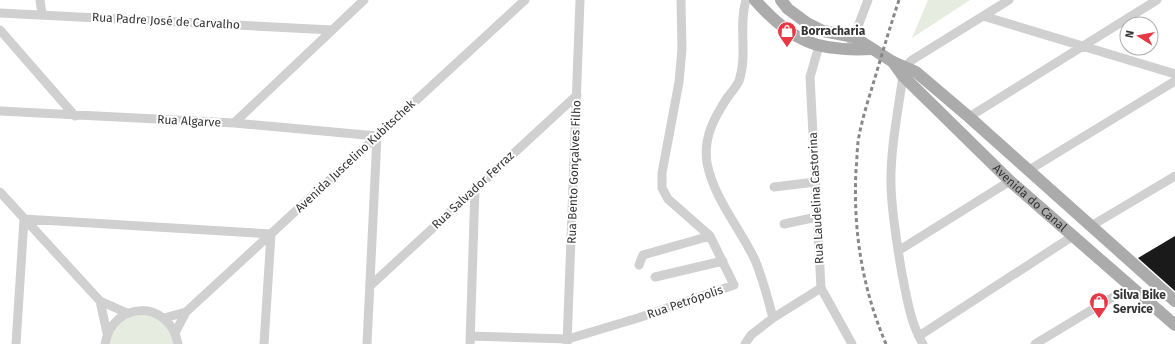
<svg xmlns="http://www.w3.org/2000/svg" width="1175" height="344" viewBox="0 0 1175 344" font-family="'Fira Sans',sans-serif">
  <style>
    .green { fill: #e6ecdf }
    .building { fill: #1a1a1a }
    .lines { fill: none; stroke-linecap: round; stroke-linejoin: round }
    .minor { stroke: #d0d0d0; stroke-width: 9 }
    .major { stroke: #ababab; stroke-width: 12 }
    .rail { stroke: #888; stroke-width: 3; stroke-dasharray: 4 3; stroke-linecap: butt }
    .labels { text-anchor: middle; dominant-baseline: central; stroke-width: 4; stroke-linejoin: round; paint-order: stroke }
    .street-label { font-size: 12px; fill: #333; stroke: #fff }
    .poi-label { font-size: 12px; font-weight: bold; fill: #333; stroke: #fff; text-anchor: start }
  </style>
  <rect width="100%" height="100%" fill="#fff"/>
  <path class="green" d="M928,0H970L912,38Z
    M135,315C161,314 165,323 175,344H108C116,328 118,321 135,315Z"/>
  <path class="building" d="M1175,236V291L1138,258Z"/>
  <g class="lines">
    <path class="minor" d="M40,0L42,14
      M0,13L332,30
      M983,16L1175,74
      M0,30L75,116
      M819,46L810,77L821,288L852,344
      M849,50L868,0
      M0,111L234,123L377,136L367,344
      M969,117L1157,0
      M234,123L364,0
      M1029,170L1175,81
      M774,187L815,182
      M0,192L100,301L127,313
      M784,224L817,217
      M1091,226L1175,176
      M898,251L1010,181
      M639,265L643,255L710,236
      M655,277L723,261
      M370,286L577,95
      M100,301L107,333
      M164,318L186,312
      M773,318L821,288
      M175,333L186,312L525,0
      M470,336L568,339L638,318L734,285L710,236L668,199L662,188V173L679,82L682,49L681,0
      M919,336L1073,236
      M16,344L24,219L271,234L264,344
      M105,344C113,300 169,299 178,344
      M470,344L475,188
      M567,344L580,0
      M745,344L751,335L773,318C768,299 763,279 755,260C740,228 714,199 707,163C703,138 714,118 727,98C731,93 736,87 739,81C748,55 738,27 746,0
      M923,344C910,322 907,298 902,274C897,245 892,216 891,186C890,151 898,111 903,76L905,67L912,60L1009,0
      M1035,344L1131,286"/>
    <g class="major">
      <path d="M755,0C791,41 817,52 872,49"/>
      <path d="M781,0L788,9L807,23L823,31L854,37L893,62L916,72L969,117L1175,301"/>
      <path id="s1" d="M893,62L903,76L1010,181L1175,325"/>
    </g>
    <path class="rail" d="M886,344C862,288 853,230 856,170C857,161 857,151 858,142C861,122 868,101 874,81C882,54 890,27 899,0"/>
  </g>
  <defs>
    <symbol id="shop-pin" viewBox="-11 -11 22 30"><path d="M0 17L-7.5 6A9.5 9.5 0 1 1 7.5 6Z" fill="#e63946" stroke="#fff"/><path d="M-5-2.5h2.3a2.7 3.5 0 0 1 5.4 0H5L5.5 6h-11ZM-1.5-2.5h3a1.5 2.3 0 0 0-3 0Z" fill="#fff"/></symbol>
  </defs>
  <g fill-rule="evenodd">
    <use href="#shop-pin" x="776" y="20" width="22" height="30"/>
    <use href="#shop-pin" x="1088" y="291" width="22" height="30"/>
  </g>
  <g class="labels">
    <g class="street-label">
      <text transform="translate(166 21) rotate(3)">Rua Padre José de Carvalho</text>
      <text transform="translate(189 121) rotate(3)">Rua Algarve</text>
      <text transform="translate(355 156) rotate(-43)">Avenida Juscelino Kubitschek</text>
      <text transform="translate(574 172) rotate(-88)">Rua Bento Gonçalves Filho</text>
      <text transform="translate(473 190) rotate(-43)">Rua Salvador Ferraz</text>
      <text stroke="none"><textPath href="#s1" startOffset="193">Avenida do Canal</textPath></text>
      <text transform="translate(816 198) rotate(-93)">Rua Laudelina Castorina</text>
      <text transform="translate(685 302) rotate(-19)">Rua Petrópolis</text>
    </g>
    <g class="poi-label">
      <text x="801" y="31">Borracharia</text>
      <text x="1113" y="295">Silva Bike<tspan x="1113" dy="14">Service</tspan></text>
    </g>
  </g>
  <g transform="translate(1139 36) rotate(281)"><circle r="19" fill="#ffffff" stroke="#adadad"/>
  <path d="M0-3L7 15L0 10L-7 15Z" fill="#e63946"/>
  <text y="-6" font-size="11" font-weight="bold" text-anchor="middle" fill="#333333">N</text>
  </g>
</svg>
